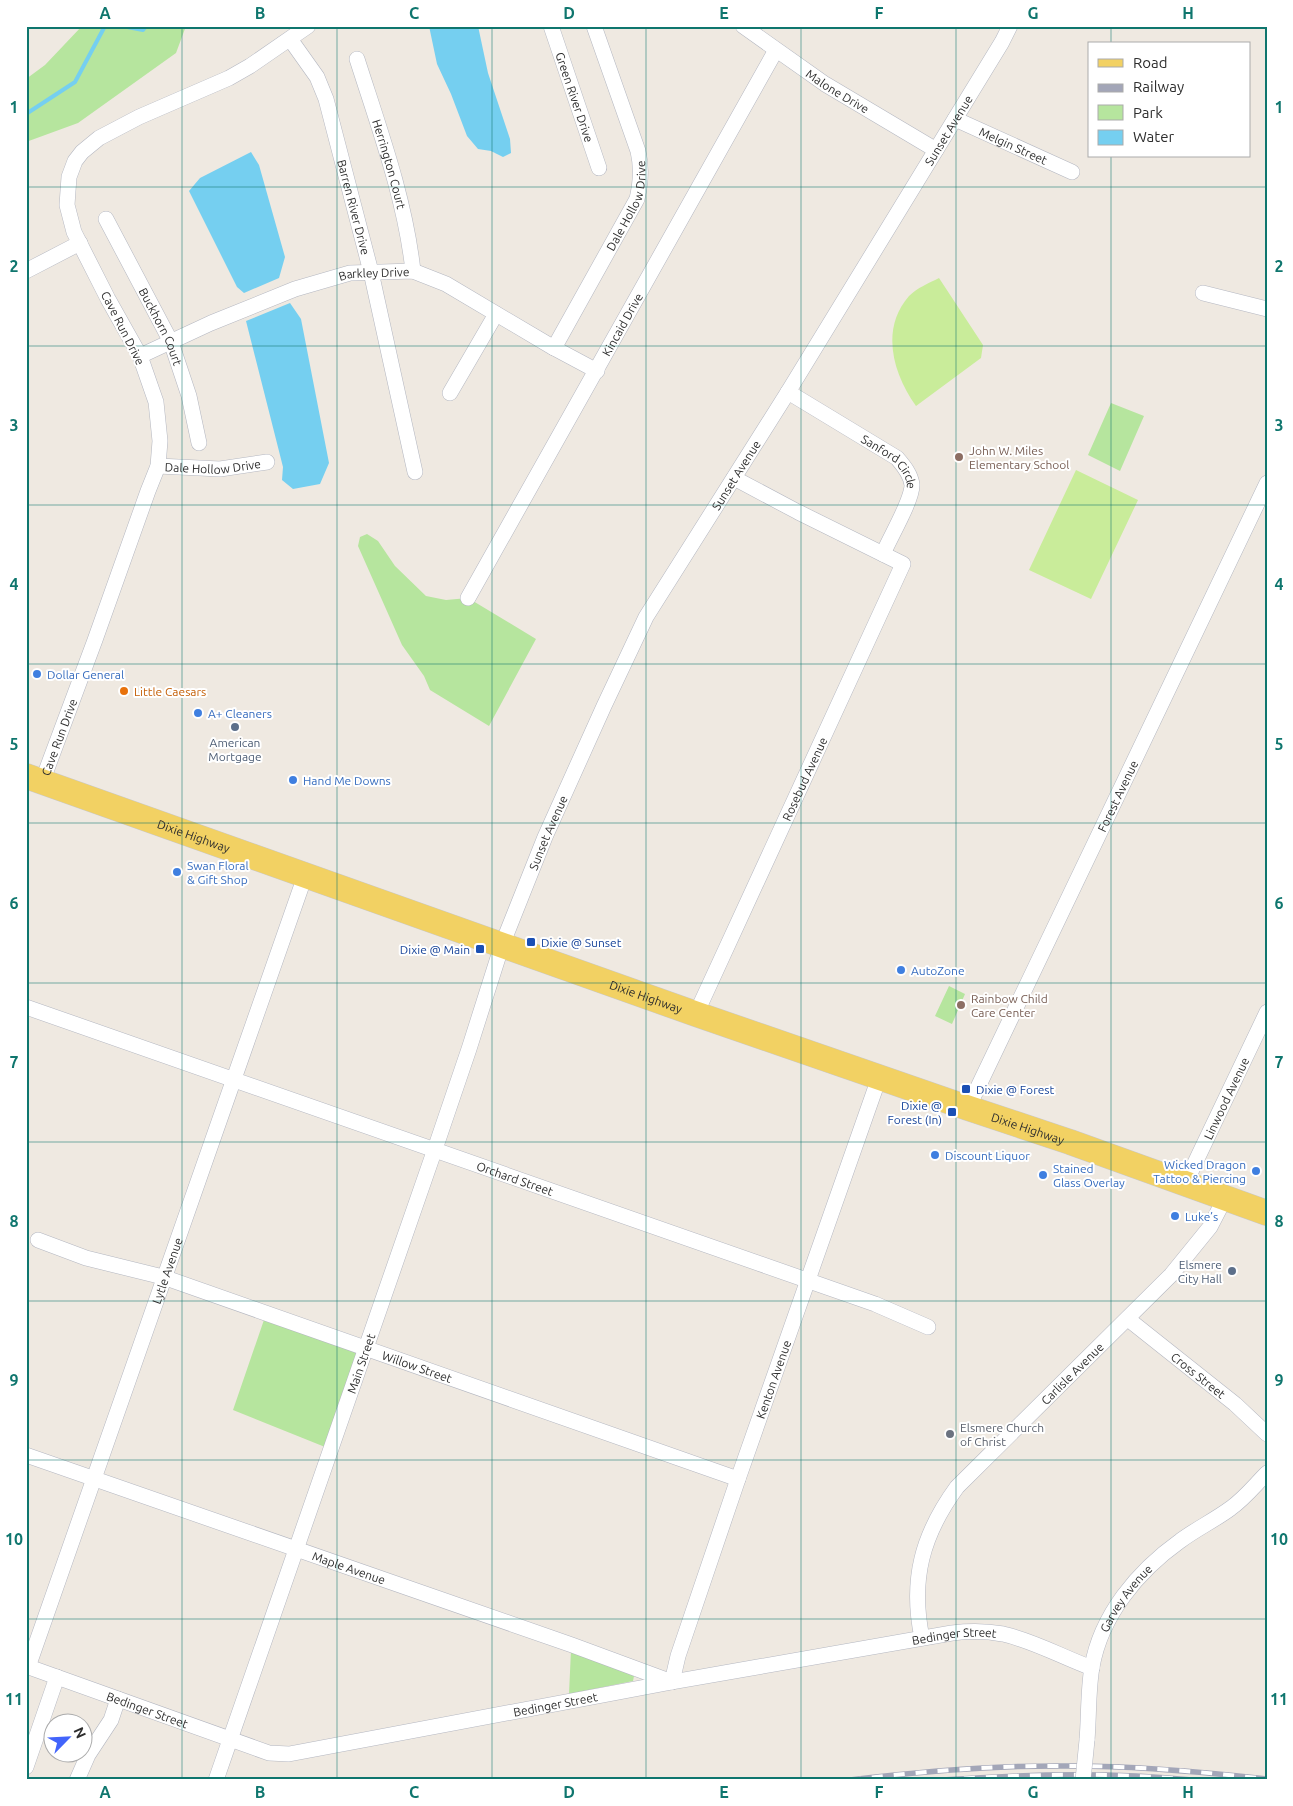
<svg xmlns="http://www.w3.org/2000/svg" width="1293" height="1806" viewBox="0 0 1293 1806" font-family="Ubuntu,sans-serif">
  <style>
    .green { fill: #b6e59e }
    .pitch { fill: #c9ec9a }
    .water { fill: #75cff0 }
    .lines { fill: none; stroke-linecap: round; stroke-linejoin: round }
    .stream { stroke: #75cff0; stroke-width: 4 }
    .street-casing { stroke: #b4b7c1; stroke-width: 16 }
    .primary-casing { stroke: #c9c9c9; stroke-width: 26 }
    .street { stroke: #fff; stroke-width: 15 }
    .primary { stroke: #f2d163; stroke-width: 25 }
    .rail-casing { stroke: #a3a6b8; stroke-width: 5.5 }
    .rail { stroke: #fff; stroke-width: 4; stroke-dasharray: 11; stroke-linecap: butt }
    .street-bridge-casing { stroke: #b4b7c1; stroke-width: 16; stroke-linecap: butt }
    .street-bridge { stroke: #fff; stroke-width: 15 }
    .grid { fill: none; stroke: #0f766e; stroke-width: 1; stroke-opacity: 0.55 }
    .education-dot { fill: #8d6e63; stroke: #fff; stroke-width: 2 }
    .shop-dot { fill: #3f7fe0; stroke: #fff; stroke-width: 2 }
    .food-dot { fill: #e8710a; stroke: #fff; stroke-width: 2 }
    .service-dot { fill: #5c6f8a; stroke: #fff; stroke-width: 2 }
    .transit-dot { fill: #1a4fb4; stroke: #fff; stroke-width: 2 }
    .worship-dot { fill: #6b7280; stroke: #fff; stroke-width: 2 }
    .labels { text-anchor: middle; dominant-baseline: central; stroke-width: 4; stroke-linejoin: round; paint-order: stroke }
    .street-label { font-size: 12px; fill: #2e2e2e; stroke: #fff }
    .education-label { font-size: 12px; fill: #785e54; stroke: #fff; text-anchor: start }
    .shop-label { font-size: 12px; fill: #366cbe; stroke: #fff; text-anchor: start }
    .food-label { font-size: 12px; fill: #c56008; stroke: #fff; text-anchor: start }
    .service-label { font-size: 12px; fill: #4e5e75; stroke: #fff }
    .transit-label { font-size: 12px; fill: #164399; stroke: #fff; text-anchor: start }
    .worship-label { font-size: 12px; fill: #5b616d; stroke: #fff; text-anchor: start }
    .neatline { fill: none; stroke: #0f766e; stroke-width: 2 }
    .grid-label { font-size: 16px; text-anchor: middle; font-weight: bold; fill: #0f766e }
  </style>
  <rect width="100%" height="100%" fill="#efe9e1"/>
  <path class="green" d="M82,26H186L176,53L78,123L26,142V79L45,65Z
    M1111,403L1144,416L1120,471L1088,455Z
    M367,534L378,541L395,566L426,596L446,600L468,598L536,639L489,726L430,690L424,676L402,645L358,546L360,537Z
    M949,986L965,994L952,1024L935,1016Z
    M266,1314L365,1349L330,1449L233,1410Z
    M571,1650L634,1676L633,1681L569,1694Z"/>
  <path class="pitch" d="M939,278L983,345L981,358L916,406C893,374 880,329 909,296C917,288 929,283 939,278Z
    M1076,470L1138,500L1091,599L1029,570Z"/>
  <path class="water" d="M429,26H478L488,73L510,139L511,153L503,157L491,151L478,149L467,136L451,94L437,64Z
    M251,152L259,165L285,257L279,278L244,293L237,287L189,191L200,178Z
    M290,303L301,319L329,463L320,484L293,489L282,480L283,467L246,321Z"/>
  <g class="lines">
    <path class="stream" d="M122,26L143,30L146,26
      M26,114L75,82L105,26"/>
    <defs>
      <g id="street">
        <path id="s1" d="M551,26L599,168"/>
        <path id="s2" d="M743,26L825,84L936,150"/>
        <path id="s3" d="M290,39L317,77L326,99L371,272L415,472"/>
        <path id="s4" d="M357,59C379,128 405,198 413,271"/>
        <path id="s5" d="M955,119L1072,172"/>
        <path id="s6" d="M106,219L171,342L189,396L199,443"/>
        <path d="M26,271L80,243"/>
        <path d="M1203,293L1267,309"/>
        <path id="s7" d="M554,348L637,199C641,182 642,168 638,151L594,26"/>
        <path id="s8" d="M140,356L211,323L295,289L350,273L413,271L446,284L554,348L597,371"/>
        <path id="s9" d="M788,392L897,458C903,465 911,474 912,485C912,501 890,537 883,554"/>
        <path d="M450,393L496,314"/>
        <path id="s10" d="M158,466L220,469L267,462"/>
        <path id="s11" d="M468,598L776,50"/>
        <path id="s12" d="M42,782L95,640L148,491L158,466L160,441L156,402L140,356L108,299L74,232L67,205L69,177L75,161L82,152L99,138L139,117L229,78L250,66L308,26"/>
        <path id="s13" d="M26,1007L875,1304L928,1327"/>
        <path id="s14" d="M696,1014L903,564L798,512L734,478"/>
        <path id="s15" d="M968,1108L1267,483"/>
        <path id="s16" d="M1185,1184L1267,1012"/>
        <path id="s17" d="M38,1240L86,1258L163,1277L738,1479"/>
        <path id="s18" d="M1128,1319L1235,1404L1267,1434"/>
        <path id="s19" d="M26,1455L572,1645L672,1682L678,1656L738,1479L879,1078"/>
        <path id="s20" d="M922,1638C910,1580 922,1535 957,1487L1171,1275L1210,1227L1225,1198"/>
        <path id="s21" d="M26,1666L269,1753L289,1754L672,1682L952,1633C969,1631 986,1631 1003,1634C1034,1641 1062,1657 1092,1668"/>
        <path id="s22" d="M28,1667L305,876"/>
        <path id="s23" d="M1087,1740C1089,1716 1088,1690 1092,1667C1101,1615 1138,1571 1180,1541C1196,1529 1215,1520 1231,1508C1245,1498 1255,1485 1267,1473"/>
        <path d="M26,1767L57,1677"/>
        <path d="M77,1780L88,1755L111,1720L118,1699"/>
        <path id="s24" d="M216,1780L435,1149L469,1049L502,945L545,837L604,706L646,617L788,392L1002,42L1010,26"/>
      </g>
      <g id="primary">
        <path id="s25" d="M26,776L696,1014L968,1108L1070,1142L1267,1213"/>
      </g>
    </defs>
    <use href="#street" class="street-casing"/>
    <use href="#primary" class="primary-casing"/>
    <use href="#street" class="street"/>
    <use href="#primary" class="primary"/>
    <defs>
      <path id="rail" d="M850,1780C924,1771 999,1765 1074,1766C1138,1766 1203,1772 1267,1779
        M942,1780C1025,1774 1109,1772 1192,1780"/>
    </defs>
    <use href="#rail" class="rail-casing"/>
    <use href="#rail" class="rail"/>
    <defs>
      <path id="street-bridge" d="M1083,1780L1087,1740"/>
    </defs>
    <use href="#street-bridge" class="street-bridge-casing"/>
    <use href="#street-bridge" class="street-bridge"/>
  </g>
  <path class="grid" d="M182,26V1780M337,26V1780M492,26V1780M646,26V1780M801,26V1780M956,26V1780M1111,26V44M1111,156V1780M26,187H1267M26,346H1267M26,505H1267M26,664H1267M26,823H1267M26,983H1267M26,1142H1267M26,1301H1267M26,1460H1267M26,1619H1267"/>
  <g class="education-dot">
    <circle cx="959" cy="457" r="5"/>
    <circle cx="961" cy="1005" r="5"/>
  </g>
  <g class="shop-dot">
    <circle cx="37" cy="674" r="5"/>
    <circle cx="198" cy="713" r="5"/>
    <circle cx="293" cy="780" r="5"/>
    <circle cx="177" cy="872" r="5"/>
    <circle cx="901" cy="970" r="5"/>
    <circle cx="935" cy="1155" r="5"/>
    <circle cx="1256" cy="1171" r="5"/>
    <circle cx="1043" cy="1175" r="5"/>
    <circle cx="1175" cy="1216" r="5"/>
  </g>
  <circle class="food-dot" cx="124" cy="691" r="5"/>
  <g class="service-dot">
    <circle cx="235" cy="727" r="5"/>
    <circle cx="1232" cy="1271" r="5"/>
  </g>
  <g class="transit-dot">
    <rect x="526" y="937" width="10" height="10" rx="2.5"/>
    <rect x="475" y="944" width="10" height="10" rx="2.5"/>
    <rect x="961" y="1084" width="10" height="10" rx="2.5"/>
    <rect x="947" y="1107" width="10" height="10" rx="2.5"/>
  </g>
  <circle class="worship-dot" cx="950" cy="1434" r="5"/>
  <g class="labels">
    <g class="street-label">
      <text stroke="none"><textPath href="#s2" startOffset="115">Malone Drive</textPath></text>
      <text stroke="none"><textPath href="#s1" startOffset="75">Green River Drive</textPath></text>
      <text stroke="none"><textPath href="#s24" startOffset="1814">Sunset Avenue</textPath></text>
      <text stroke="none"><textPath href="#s5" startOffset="64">Melgin Street</textPath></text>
      <text stroke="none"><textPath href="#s4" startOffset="110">Herrington Court</textPath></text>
      <text stroke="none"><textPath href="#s7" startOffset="161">Dale Hollow Drive</textPath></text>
      <text stroke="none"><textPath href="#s3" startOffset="182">Barren River Drive</textPath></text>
      <text stroke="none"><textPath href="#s8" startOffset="250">Barkley Drive</textPath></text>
      <text stroke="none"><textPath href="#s11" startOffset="314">Kincaid Drive</textPath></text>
      <text transform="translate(123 328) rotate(63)">Cave Run Drive</text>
      <text stroke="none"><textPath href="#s6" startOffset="121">Buckhorn Court</textPath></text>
      <text stroke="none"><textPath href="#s10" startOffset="55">Dale Hollow Drive</textPath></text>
      <text stroke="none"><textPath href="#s9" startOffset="125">Sanford Circle</textPath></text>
      <text stroke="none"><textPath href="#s24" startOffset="1409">Sunset Avenue</textPath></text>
      <text stroke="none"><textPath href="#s12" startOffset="48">Cave Run Drive</textPath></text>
      <text stroke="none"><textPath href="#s14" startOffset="259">Rosebud Avenue</textPath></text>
      <text stroke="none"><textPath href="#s15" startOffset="346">Forest Avenue</textPath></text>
      <text stroke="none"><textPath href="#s24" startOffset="1004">Sunset Avenue</textPath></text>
      <text stroke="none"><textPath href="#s25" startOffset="178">Dixie Highway</textPath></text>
      <text stroke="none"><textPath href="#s25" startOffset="658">Dixie Highway</textPath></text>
      <text stroke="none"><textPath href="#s16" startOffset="95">Linwood Avenue</textPath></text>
      <text stroke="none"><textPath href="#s25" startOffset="1062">Dixie Highway</textPath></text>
      <text stroke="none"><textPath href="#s13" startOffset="518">Orchard Street</textPath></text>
      <text stroke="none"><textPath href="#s22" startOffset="420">Lytle Avenue</textPath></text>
      <text stroke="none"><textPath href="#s24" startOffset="441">Main Street</textPath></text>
      <text stroke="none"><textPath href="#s17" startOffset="400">Willow Street</textPath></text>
      <text stroke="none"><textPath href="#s20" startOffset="322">Carlisle Avenue</textPath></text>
      <text stroke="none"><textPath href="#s18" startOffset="90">Cross Street</textPath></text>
      <text stroke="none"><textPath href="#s19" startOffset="1004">Kenton Avenue</textPath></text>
      <text stroke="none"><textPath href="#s19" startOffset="342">Maple Avenue</textPath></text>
      <text stroke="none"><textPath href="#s23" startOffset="151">Garvey Avenue</textPath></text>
      <text stroke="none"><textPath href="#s21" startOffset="954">Bedinger Street</textPath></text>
      <text stroke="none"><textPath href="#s21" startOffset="549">Bedinger Street</textPath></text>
      <text stroke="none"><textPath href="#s21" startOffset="129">Bedinger Street</textPath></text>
    </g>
    <g class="education-label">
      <text x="969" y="450">John W. Miles<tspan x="969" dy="14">Elementary School</tspan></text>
      <text x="971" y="998">Rainbow Child<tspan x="971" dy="14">Care Center</tspan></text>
    </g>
    <g class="shop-label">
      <text x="47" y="674">Dollar General</text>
      <text x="208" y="713">A+ Cleaners</text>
      <text x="303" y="780">Hand Me Downs</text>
      <text x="187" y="865">Swan Floral<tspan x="187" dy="14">&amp; Gift Shop</tspan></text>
      <text x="911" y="970">AutoZone</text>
      <text x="945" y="1155">Discount Liquor</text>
      <text x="1246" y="1164" text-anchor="end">Wicked Dragon<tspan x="1246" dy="14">Tattoo &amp; Piercing</tspan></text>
      <text x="1053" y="1168">Stained<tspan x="1053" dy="14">Glass Overlay</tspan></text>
      <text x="1185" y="1216">Luke’s</text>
    </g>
    <g class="food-label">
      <text x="134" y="691">Little Caesars</text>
    </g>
    <g class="service-label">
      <text x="235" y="742">American<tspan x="235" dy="14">Mortgage</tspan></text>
      <text x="1222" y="1264" text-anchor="end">Elsmere<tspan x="1222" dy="14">City Hall</tspan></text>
    </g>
    <g class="transit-label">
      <text x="541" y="942">Dixie @ Sunset</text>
      <text x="470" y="949" text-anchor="end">Dixie @ Main</text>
      <text x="976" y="1089">Dixie @ Forest</text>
      <text x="942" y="1105" text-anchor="end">Dixie @<tspan x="942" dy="14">Forest (In)</tspan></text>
    </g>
    <g class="worship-label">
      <text x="960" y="1427">Elsmere Church<tspan x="960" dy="14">of Christ</tspan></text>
    </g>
  </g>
  <rect width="1293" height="1806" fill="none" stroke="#ffffff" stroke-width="55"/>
  <rect x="1088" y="42" width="162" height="115" fill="#ffffff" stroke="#ababab"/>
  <rect x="1098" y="59" width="25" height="8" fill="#f2d163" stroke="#ababab"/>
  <text x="1133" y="68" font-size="15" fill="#2e2e2e">Road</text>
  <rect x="1098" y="84" width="25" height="8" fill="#a3a6b8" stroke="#ababab"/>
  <text x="1133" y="92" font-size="15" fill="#2e2e2e">Railway</text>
  <rect x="1098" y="105" width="25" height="15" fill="#b6e59e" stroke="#ababab"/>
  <text x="1133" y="118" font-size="15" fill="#2e2e2e">Park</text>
  <rect x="1098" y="130" width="25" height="15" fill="#75cff0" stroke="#ababab"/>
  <text x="1133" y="142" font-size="15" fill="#2e2e2e">Water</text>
  <g transform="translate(68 1738) rotate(66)"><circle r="24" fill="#ffffff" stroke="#ababab"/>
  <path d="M0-4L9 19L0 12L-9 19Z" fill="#4264fb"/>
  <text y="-8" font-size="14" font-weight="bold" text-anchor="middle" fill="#2e2e2e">N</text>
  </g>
  <rect x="28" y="28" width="1238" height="1750" class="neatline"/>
  <g class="grid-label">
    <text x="105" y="19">A</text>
    <text x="260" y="19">B</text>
    <text x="414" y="19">C</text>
    <text x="569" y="19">D</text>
    <text x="724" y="19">E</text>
    <text x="879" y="19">F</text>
    <text x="1033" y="19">G</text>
    <text x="1188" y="19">H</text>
    <text x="14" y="113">1</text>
    <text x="1279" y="113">1</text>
    <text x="14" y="272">2</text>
    <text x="1279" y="272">2</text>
    <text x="14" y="431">3</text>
    <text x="1279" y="431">3</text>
    <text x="14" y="590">4</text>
    <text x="1279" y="590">4</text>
    <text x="14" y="750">5</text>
    <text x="1279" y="750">5</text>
    <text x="14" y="909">6</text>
    <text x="1279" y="909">6</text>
    <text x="14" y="1068">7</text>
    <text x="1279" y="1068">7</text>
    <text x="14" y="1227">8</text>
    <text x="1279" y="1227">8</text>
    <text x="14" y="1386">9</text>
    <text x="1279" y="1386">9</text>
    <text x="14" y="1545">10</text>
    <text x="1279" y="1545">10</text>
    <text x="14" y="1705">11</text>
    <text x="1279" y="1705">11</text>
    <text x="105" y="1798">A</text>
    <text x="260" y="1798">B</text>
    <text x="414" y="1798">C</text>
    <text x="569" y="1798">D</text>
    <text x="724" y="1798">E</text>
    <text x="879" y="1798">F</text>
    <text x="1033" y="1798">G</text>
    <text x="1188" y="1798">H</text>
  </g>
</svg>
